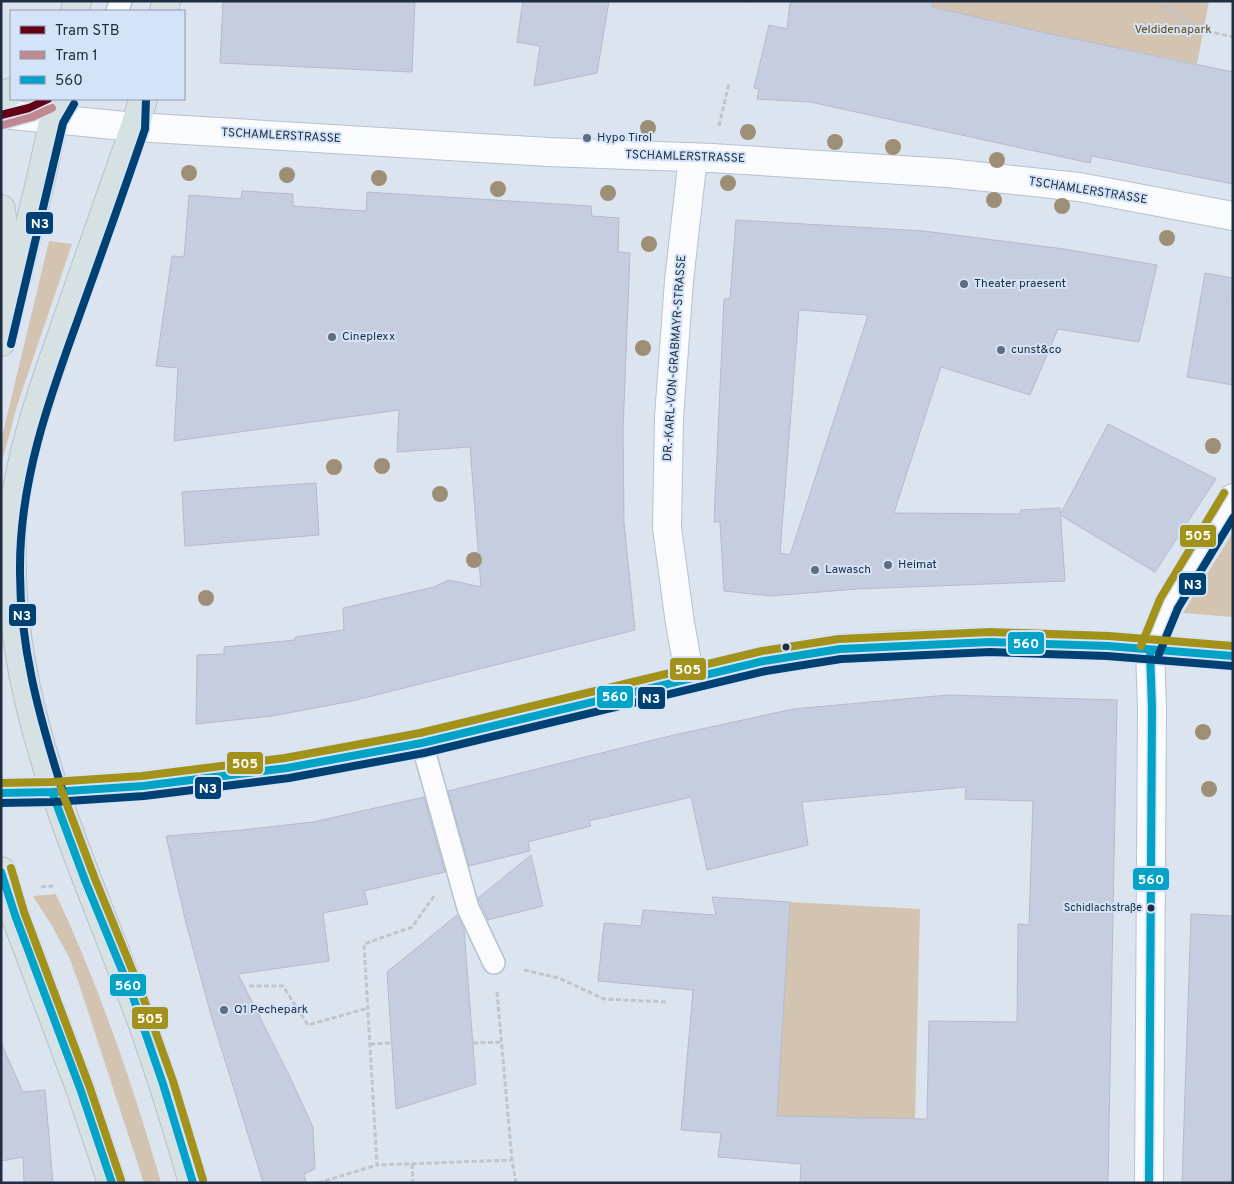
<svg xmlns="http://www.w3.org/2000/svg" width="1234" height="1184" viewBox="0 0 1234 1184" font-family="Overpass,sans-serif">
  <style>
    .green { fill: #d2c4b0 }
    .building { fill: #c6cdde; stroke: #b6bbcb; fill-rule: evenodd }
    .lines { fill: none; stroke-linecap: round; stroke-linejoin: round }
    .service-casing { stroke: #b6c2d0; stroke-width: 24 }
    .minor-casing { stroke: #b6c2d0; stroke-width: 30 }
    .tertiary-casing { stroke: #b6c2d0; stroke-width: 30 }
    .primary-casing { stroke: #b9c0c8; stroke-width: 30 }
    .path { stroke: #c0c5c9; stroke-width: 3; stroke-dasharray: 5 2.5; stroke-linecap: butt }
    .service { stroke: #fafbfd; stroke-width: 21 }
    .minor { stroke: #fafbfd; stroke-width: 28 }
    .tertiary { stroke: #fafbfd; stroke-width: 28 }
    .primary { stroke: #d5e1e2; stroke-width: 28 }
    .bus-1-casing { stroke: #d4e3f8; stroke-width: 11 }
    .bus-2-casing { stroke: #d4e3f8; stroke-width: 11 }
    .bus-3-casing { stroke: #d4e3f8; stroke-width: 11 }
    .bus-1 { stroke: #02a3c7; stroke-width: 8 }
    .bus-2 { stroke: #004173; stroke-width: 8 }
    .bus-3 { stroke: #a3921a; stroke-width: 8 }
    .tram-1-casing { stroke: #d4e3f8; stroke-width: 11 }
    .tram-2-casing { stroke: #d4e3f8; stroke-width: 11 }
    .tram-1 { stroke: #630016; stroke-width: 8 }
    .tram-2 { stroke: #c08890; stroke-width: 8 }
    .tree { fill: #9d8f76 }
    .poi-dot { fill: #606d7e; stroke: #d4e3f8; stroke-width: 2 }
    .bus-dot { fill: #1e2d40; stroke: #d4e3f8; stroke-width: 2 }
    .labels { text-anchor: middle; dominant-baseline: central; stroke-width: 4; stroke-linejoin: round; paint-order: stroke }
    .bus-label { font-size: 11px; fill: #1e2d40; stroke: #d4e3f8; text-anchor: end }
    .park-label { font-size: 12px; fill: #694913; stroke: #d4e3f8 }
    .street-label { font-size: 12px; fill: #1e2d40; stroke: #d4e3f8 }
    .poi-label { font-size: 12px; fill: #1e2d40; stroke: #d4e3f8; text-anchor: start }
    .line-badge { stroke: #d4e3f8; stroke-width: 2 }
    .badge-label { font-size: 14px; text-anchor: middle; font-weight: bold; fill: #fff }
  </style>
  <rect width="100%" height="100%" fill="#dce4f0"/>
  <path class="green" d="M933,1H1209L1197,64L1046,33L932,7Z
    M49,241L72,244L17,406L1,465V441Z
    M1233,532V617L1183,613Z
    M56,894C99,987 133,1084 161,1183H144L79,984L69,957L52,926L33,896Z
    M790,902L920,909L915,1119L777,1116Z"/>
  <path class="building" d="M223,1H415L412,72L220,63Z
    M523,1H609L597,73L534,86L540,46L517,42Z
    M790,1H933L932,7L1046,33L1233,72V184L1092,156L1090,163L810,102L757,99L759,89L754,88L769,25L787,29Z
    M242,191L293,194V206L335,209L366,211L367,192L591,206L592,216L619,218L618,252L630,253L623,431L624,523L635,630L352,701L272,716L196,724L197,655L224,654V647L295,640V637L344,630L343,608L434,587L449,580L481,587L470,447L397,452L399,410L174,441L178,368L156,366L172,256L184,257L189,195L241,199Z
    M736,220L924,231L1064,249L1157,265L1139,342L1058,329L1030,395L941,367L894,513L1020,514L1021,510L1060,508L1065,581L857,589L770,596L724,591L720,522H714L724,299L730,298ZM799,310L868,315L790,555L780,553Z
    M1205,273L1233,278L1231,300L1233,303V385L1187,377Z
    M1108,424L1216,479L1155,572L1060,515Z
    M316,483L319,535L185,546L182,492Z
    M948,695L1117,700L1108,1183H800L801,1164L718,1157L721,1133L681,1130L693,990L598,981L604,923L641,926L643,910L716,915L712,897L790,902L777,1116L927,1119L929,1021L1017,1022L1018,924L1029,925L1033,801L965,799L966,787L802,802L808,845L707,870L691,797L589,821L591,826L528,842L530,851L469,866L448,791L674,735L793,709Z
    M424,797L445,872L364,891L368,904L323,913L329,961L238,974L289,1075L313,1127L315,1169L304,1174L306,1183H263L211,1015L186,923L166,836L242,830L313,822Z
    M531,855L543,906L488,920L478,898Z
    M1191,914L1233,916V1183H1182Z
    M457,915L464,929L476,1084L396,1109L387,972Z
    M1,1043L23,1092L45,1090L53,1183H24L23,1157L1,1161Z"/>
  <g class="lines">
    <defs>
      <path id="service" d="M117,11L121,1
        M422,743L468,908L494,963"/>
      <path id="minor" d="M135,127L548,152L712,158L948,173L1079,187L1233,216
        M690,678L680,623L667,528L669,417L679,281L693,157
        M1149,1183L1152,708L1150,650"/>
      <path id="tertiary" d="M1,114L135,127
        M1150,650L1169,603L1233,498
        M52,792L143,786L287,768L422,743L764,661L840,649L900,645L990,642L1108,646L1233,656"/>
      <path id="primary" d="M75,11L77,1
        M164,11L166,1
        M1,97L11,92
        M143,99L135,127C111,194 88,260 65,326C43,389 20,452 13,519C0,690 75,843 133,998C156,1058 175,1120 193,1183
        M1,209L6,267L10,284
        M1,342L43,170L58,99
        M1,793L52,792
        M1,871L15,915L81,1091L112,1183"/>
    </defs>
    <use href="#service" class="service-casing"/>
    <use href="#minor" class="minor-casing"/>
    <use href="#tertiary" class="tertiary-casing"/>
    <use href="#primary" class="primary-casing"/>
    <path class="path" d="M1156,1L1198,29L1233,37
      M746,2L747,1
      M719,126L729,83
      M41,887L53,886
      M434,896L412,927L364,944L377,1165L512,1160
      M524,970L559,978L604,999L667,1002
      M249,986H283L308,1025L368,1008
      M497,992L512,1160L516,1183
      M473,1043L501,1042
      M370,1044L392,1043
      M412,1164L413,1183
      M318,1183L377,1165"/>
    <use href="#service" class="service"/>
    <use href="#minor" class="minor"/>
    <use href="#tertiary" class="tertiary"/>
    <use href="#primary" class="primary"/>
    <defs>
      <path id="bus-1" d="M52,792L86,883L133,997L163,1084L193,1183
        M1,793L52,792L143,786L287,768L422,743L764,661L840,649L990,642L1108,646L1233,656
        M1,872L15,915L81,1091L112,1183
        M1149,1183L1152,708L1150,650"/>
      <path id="bus-2" d="M11,344L63,123L74,104
        M1159,654L1178,608L1233,518
        M62,789C39,716 19,644 20,567C20,481 48,402 77,322C100,258 123,194 145,129L146,99
        M1,803L53,802L144,796L289,778L424,753L766,671L841,659L990,652L1107,656L1232,666"/>
      <path id="bus-3" d="M1141,646L1160,599L1224,493
        M1,783L52,782L142,776L285,758L420,733L762,651L839,639L990,632L1109,636L1233,646
        M61,789L95,879L142,994L173,1081L203,1180
        M11,868L24,912L90,1088L121,1180"/>
    </defs>
    <use href="#bus-1" class="bus-1-casing"/>
    <use href="#bus-2" class="bus-2-casing"/>
    <use href="#bus-3" class="bus-3-casing"/>
    <use href="#bus-1" class="bus-1"/>
    <use href="#bus-2" class="bus-2"/>
    <use href="#bus-3" class="bus-3"/>
    <defs>
      <path id="tram-1" d="M1,115L29,108L48,99"/>
      <path id="tram-2" d="M3,125L32,117L52,108"/>
    </defs>
    <use href="#tram-1" class="tram-1-casing"/>
    <use href="#tram-2" class="tram-2-casing"/>
    <use href="#tram-1" class="tram-1"/>
    <use href="#tram-2" class="tram-2"/>
  </g>
  <g class="tree">
    <circle cx="648" cy="128" r="8"/>
    <circle cx="748" cy="132" r="8"/>
    <circle cx="835" cy="142" r="8"/>
    <circle cx="893" cy="147" r="8"/>
    <circle cx="997" cy="160" r="8"/>
    <circle cx="189" cy="173" r="8"/>
    <circle cx="287" cy="175" r="8"/>
    <circle cx="379" cy="178" r="8"/>
    <circle cx="728" cy="183" r="8"/>
    <circle cx="498" cy="189" r="8"/>
    <circle cx="608" cy="193" r="8"/>
    <circle cx="994" cy="200" r="8"/>
    <circle cx="1062" cy="206" r="8"/>
    <circle cx="1167" cy="238" r="8"/>
    <circle cx="649" cy="244" r="8"/>
    <circle cx="643" cy="348" r="8"/>
    <circle cx="1213" cy="446" r="8"/>
    <circle cx="382" cy="466" r="8"/>
    <circle cx="334" cy="467" r="8"/>
    <circle cx="440" cy="494" r="8"/>
    <circle cx="474" cy="560" r="8"/>
    <circle cx="206" cy="598" r="8"/>
    <circle cx="1203" cy="732" r="8"/>
    <circle cx="1209" cy="789" r="8"/>
  </g>
  <g class="poi-dot">
    <circle cx="587" cy="138" r="5"/>
    <circle cx="964" cy="284" r="5"/>
    <circle cx="332" cy="337" r="5"/>
    <circle cx="1001" cy="350" r="5"/>
    <circle cx="888" cy="565" r="5"/>
    <circle cx="815" cy="570" r="5"/>
    <circle cx="224" cy="1010" r="5"/>
  </g>
  <g class="bus-dot">
    <circle cx="786" cy="647" r="4.5"/>
    <circle cx="1151" cy="908" r="4.5"/>
  </g>
  <g class="labels">
    <g class="bus-label">
      <text x="1142" y="908">Schidlachstraße</text>
    </g>
    <g class="park-label">
      <text x="1173" y="30">Veldidenapark</text>
    </g>
    <g class="street-label">
      <text transform="translate(281 136) rotate(3)">TSCHAMLERSTRASSE</text>
      <text transform="translate(685 157) rotate(2)">TSCHAMLERSTRASSE</text>
      <text transform="translate(1088 191) rotate(9)">TSCHAMLERSTRASSE</text>
      <text transform="translate(675 358) rotate(-86)">DR.-KARL-VON-GRABMAYR-STRASSE</text>
    </g>
    <g class="poi-label">
      <text x="597" y="138">Hypo Tirol</text>
      <text x="974" y="284">Theater praesent</text>
      <text x="342" y="337">Cineplexx</text>
      <text x="1011" y="350">cunst&amp;co</text>
      <text x="898" y="565">Heimat</text>
      <text x="825" y="570">Lawasch</text>
      <text x="234" y="1010">Q1 Pechepark</text>
    </g>
  </g>
  <g class="line-badge">
    <rect x="25" y="211" width="29" height="24" rx="5" fill="#004173"/>
    <rect x="1179" y="524" width="38" height="24" rx="5" fill="#a3921a"/>
    <rect x="1178" y="572" width="29" height="24" rx="5" fill="#004173"/>
    <rect x="8" y="603" width="29" height="24" rx="5" fill="#004173"/>
    <rect x="1007" y="631" width="38" height="24" rx="5" fill="#02a3c7"/>
    <rect x="669" y="657" width="38" height="24" rx="5" fill="#a3921a"/>
    <rect x="596" y="685" width="38" height="24" rx="5" fill="#02a3c7"/>
    <rect x="637" y="686" width="29" height="24" rx="5" fill="#004173"/>
    <rect x="226" y="751" width="38" height="24" rx="5" fill="#a3921a"/>
    <rect x="194" y="776" width="28" height="24" rx="5" fill="#004173"/>
    <rect x="1132" y="867" width="38" height="24" rx="5" fill="#02a3c7"/>
    <rect x="109" y="973" width="38" height="24" rx="5" fill="#02a3c7"/>
    <rect x="131" y="1006" width="38" height="24" rx="5" fill="#a3921a"/>
  </g>
  <g class="badge-label">
    <text x="40" y="228">N3</text>
    <text x="1198" y="540">505</text>
    <text x="1193" y="589">N3</text>
    <text x="22" y="620">N3</text>
    <text x="1026" y="648">560</text>
    <text x="688" y="674">505</text>
    <text x="615" y="701">560</text>
    <text x="651" y="703">N3</text>
    <text x="245" y="768">505</text>
    <text x="208" y="793">N3</text>
    <text x="1151" y="884">560</text>
    <text x="128" y="990">560</text>
    <text x="150" y="1023">505</text>
  </g>
  <rect width="1234" height="1184" fill="none" stroke="#1e2d40" stroke-width="5"/>
  <rect x="10" y="10" width="175" height="90" fill="#d4e3f8" stroke="#8b9aae"/>
  <rect x="20" y="26" width="25" height="8" fill="#630016" stroke="#8b9aae"/>
  <text x="55" y="35" font-size="15" fill="#1e2d40">Tram STB</text>
  <rect x="20" y="51" width="25" height="8" fill="#c08890" stroke="#8b9aae"/>
  <text x="55" y="60" font-size="15" fill="#1e2d40">Tram 1</text>
  <rect x="20" y="76" width="25" height="8" fill="#02a3c7" stroke="#8b9aae"/>
  <text x="55" y="85" font-size="15" fill="#1e2d40">560</text>
</svg>
